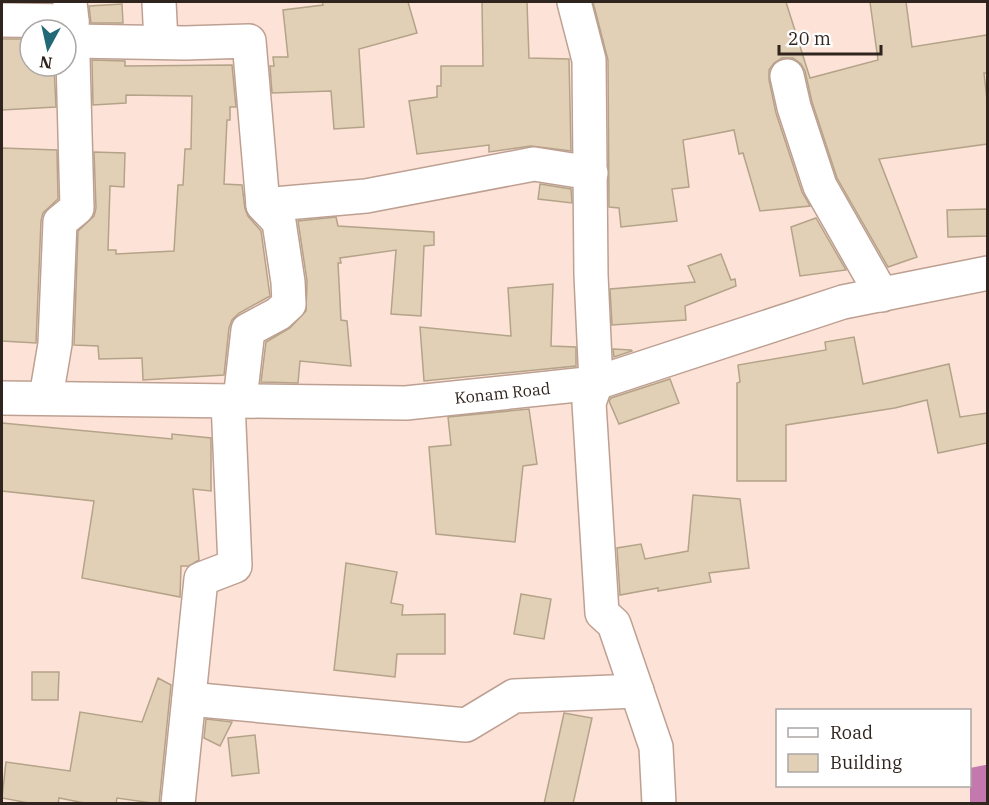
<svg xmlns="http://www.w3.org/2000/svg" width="989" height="805" viewBox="0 0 989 805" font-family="'IBM Plex Serif',serif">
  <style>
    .water { fill: #c479ae }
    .building { fill: #e1d0b5; stroke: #b4a389; stroke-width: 1.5 }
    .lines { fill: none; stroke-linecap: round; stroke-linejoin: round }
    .minor-casing { stroke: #bea092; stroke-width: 36 }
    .minor { stroke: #fff; stroke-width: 33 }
    .labels { text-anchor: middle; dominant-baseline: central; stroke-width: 4.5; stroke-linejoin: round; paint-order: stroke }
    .street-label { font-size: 16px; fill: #2f241e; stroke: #fff }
  </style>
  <rect width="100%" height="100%" fill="#fde3d7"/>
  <path class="water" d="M985,765H987V803H970V768Z"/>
  <path class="building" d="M322,2H408L417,33L359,49L364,127L334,129L331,91L272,93L270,66H274L273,57H288L283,10L323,5Z
    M482,2H527L529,58L569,59L571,151L531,146L489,152V145L417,154L409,101L437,97V86H441V66H483Z
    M593,2H786L810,78L878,60L870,2H906L912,47L987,35V73H984L987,100V144L879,159L917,257L888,267L837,178L812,102L805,71L801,64L793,58H782L774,63L769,70V80L776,113L802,192L810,206L760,211L743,153L739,154L734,130L683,140L689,187L672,189L677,221L621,227L619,208L609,207L608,60Z
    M122,4L123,23H91L89,6Z
    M2,39H30V66H54L56,107L2,110Z
    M92,60L125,61V66L232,65L236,107H230V120H227L224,184L242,185L245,209L248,216L261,231L270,296L239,313L232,320L229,328L224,375L143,380L142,358L99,359L98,346L74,345L78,231L94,216L96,208L94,152L125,153L124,187L110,186L108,250H116V254L174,251L178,185H183L185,149H191L192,96L126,95V103L93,105Z
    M2,148L57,150L58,199L43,213L41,221L36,343L2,341Z
    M540,184L571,189L572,203L538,199Z
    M987,209V236L948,237L947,210Z
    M336,217L338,226L434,232V245L424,246L421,316L391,314L396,250L340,258L341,263H338L341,320L347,321L351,366L300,361L298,383L261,382L266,342L290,328L306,311L307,281L298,221Z
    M816,218L846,270L800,276L791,227Z
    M721,254L731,280L735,279L736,286L685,306L686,320L612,325L610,289L695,282L688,266Z
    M553,284L551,346L576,347V366L424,381L420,327L511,336L508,288Z
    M854,337L863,384L949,364L960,417L987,413V443L938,453L927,400L895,408L786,425V481H737V383L740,382L738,365L826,350L825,342Z
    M613,349L631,350L632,351L614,357Z
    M670,379L679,403L619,424L609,401L611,398Z
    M529,409L537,464L523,466L515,542L436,534L429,447L451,445L448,417Z
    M2,423L172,439V434L211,438V491L193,489L199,560L189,566H181L180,597L82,578L94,501L2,491Z
    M693,495L740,499L749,568L709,573L711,582L658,591V588L620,595L617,548L641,544L645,559L688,551Z
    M346,563L397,572L391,603L403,605L402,615L445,614V654H397L395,677L334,670Z
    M521,594L551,599L544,639L514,634Z
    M32,672H59L58,700H32Z
    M158,678L171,685L159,804L117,798L116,804H89L59,798L58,804H34L2,798L6,762L70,771L80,712L142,722Z
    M564,713L592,718L573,804H544Z
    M206,719L232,722L220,746L204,738Z
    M255,735L259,773L232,776L228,738Z"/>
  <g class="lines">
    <defs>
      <g id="minor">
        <path d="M159,2L161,42"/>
        <path d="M574,2L589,60L591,275L596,383L589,403L602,613L614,624L656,747L659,804"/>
        <path d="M2,20L72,21"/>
        <path d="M73,41L185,43L249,41L263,205"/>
        <path d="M787,76L794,107L820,186L882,295"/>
        <path d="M46,397L55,344L60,222L77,208L72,21L70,2"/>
        <path id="s1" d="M2,398L406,403L596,383L843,302L988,273"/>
        <path d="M240,400L248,330L278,314L289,304L288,282L279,222L263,205L366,196L534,164L591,173"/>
        <path d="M189,699L466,725L514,696L637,691"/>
        <path d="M178,804L201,579L235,566L228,401"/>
      </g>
    </defs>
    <use href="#minor" class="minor-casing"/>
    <use href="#minor" class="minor"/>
  </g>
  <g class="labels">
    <g class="street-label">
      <text stroke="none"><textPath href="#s1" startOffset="501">Konam Road</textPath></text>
    </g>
  </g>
  <rect width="989" height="805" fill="none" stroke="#2f241e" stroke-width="6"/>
  <rect x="776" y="709" width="195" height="78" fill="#ffffff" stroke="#aca7a5" stroke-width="1.5"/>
  <rect x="788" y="728" width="30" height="9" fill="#ffffff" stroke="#aca7a5" stroke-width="1.5"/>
  <text x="830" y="739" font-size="18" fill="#2f241e">Road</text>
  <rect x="788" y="754" width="30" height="18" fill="#e1d0b5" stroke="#aca7a5" stroke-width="1.5"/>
  <text x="830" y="769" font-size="18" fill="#2f241e">Building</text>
  <g transform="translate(48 48) rotate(188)"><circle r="28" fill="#ffffff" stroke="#aca7a5" stroke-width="1.5"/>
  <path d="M0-4.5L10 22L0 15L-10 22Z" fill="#226977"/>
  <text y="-9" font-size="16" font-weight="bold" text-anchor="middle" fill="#2f241e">N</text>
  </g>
  <path d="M779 45v9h102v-9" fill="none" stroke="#2f241e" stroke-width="3"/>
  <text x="788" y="45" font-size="18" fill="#2f241e" stroke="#ffffff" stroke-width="4.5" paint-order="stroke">20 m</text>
</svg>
